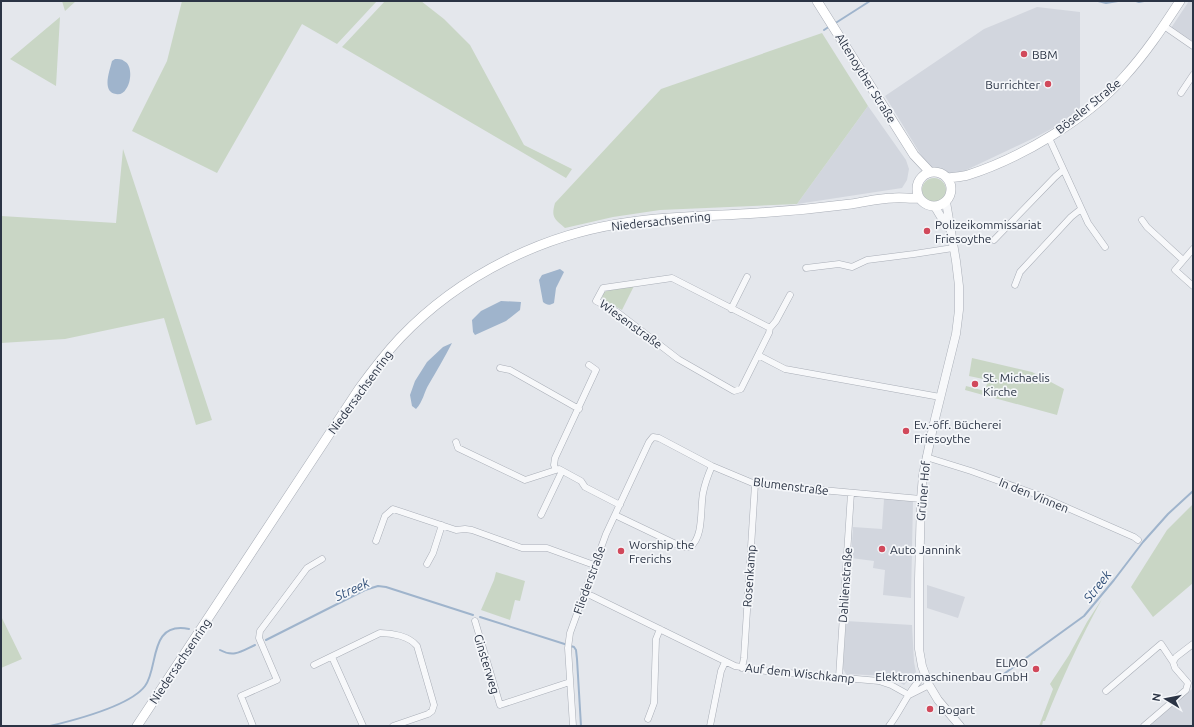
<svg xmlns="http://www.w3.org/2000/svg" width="1194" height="727" viewBox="0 0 1194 727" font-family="Ubuntu,sans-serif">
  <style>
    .built { fill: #d2d6de }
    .green { fill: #c9d6c5 }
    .water { fill: #9fb4cc }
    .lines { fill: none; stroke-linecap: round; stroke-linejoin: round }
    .stream { stroke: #9fb4cc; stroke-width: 2 }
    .minor-casing { stroke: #a9aeb7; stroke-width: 7 }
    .tertiary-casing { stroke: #a9aeb7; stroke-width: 9 }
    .secondary-casing { stroke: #a9aeb7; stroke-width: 10 }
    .minor { stroke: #f7f8fa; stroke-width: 6 }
    .tertiary { stroke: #f7f8fa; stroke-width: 8 }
    .secondary { stroke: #fff; stroke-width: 9 }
    .poi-dot { fill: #d1495b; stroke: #f4f6f9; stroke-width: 1.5 }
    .labels { text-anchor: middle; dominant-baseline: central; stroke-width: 3.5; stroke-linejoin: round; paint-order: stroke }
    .poi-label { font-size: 12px; fill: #2b3445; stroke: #f4f6f9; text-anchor: start }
    .street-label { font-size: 12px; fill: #2b3445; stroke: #f4f6f9 }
    .water-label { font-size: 13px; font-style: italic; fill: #34527a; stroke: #f4f6f9 }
  </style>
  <rect width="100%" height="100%" fill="#e4e7ec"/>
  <path class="built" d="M1189,1H1193V43L1171,28Z
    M1037,7L1080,12V109L1053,128L1034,138L960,173H947L932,168L924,160L885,96L984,29Z
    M868,106L906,160L909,169L907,180L902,188L797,204Z
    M884,499L913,501L911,598L883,595L885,570L873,568L874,561L851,558L853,527L882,529Z
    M927,585L965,597L958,618L927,608Z
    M846,621L912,625L914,662L916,672L904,685L888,676L846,674L843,669Z
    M1192,689L1193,690V726H1148Z"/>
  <path class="green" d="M62,1H76L65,11Z
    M182,1H377L337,44L302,24L217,173L132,131L167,61Z
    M385,1H421L444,19L470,45L524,145L572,169L566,178L342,47Z
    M60,17L56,86L10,59Z
    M822,33L868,106L797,204L660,210L613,217L565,228C554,219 551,217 555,203L661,89Z
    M123,149L212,420L196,425L164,318L65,339L1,343V216L116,223Z
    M922 190a12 12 0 1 1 24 0a12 12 0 1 1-24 0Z
    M634,286L622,310L602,300L603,293L608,290Z
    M972,358L1032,372L1064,389L1057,415L965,390L966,386L985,391L988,380L969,376Z
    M1193,504V583L1153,617L1131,587L1167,530Z
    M496,572L525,581L520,601L515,600L510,620L481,610L494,580Z
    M1102,599C1080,639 1062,679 1045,721H1043L1042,726H1039L1053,689L1050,684L1069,655L1087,622Z
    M1,616L22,659L1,668Z"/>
  <path class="water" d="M115,59C118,59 122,59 124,61C133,65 131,83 126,89C124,93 120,95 116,94C101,92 110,70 112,61Z
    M560,269L564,272L556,288L554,303C549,306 547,305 543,302L539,280L542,275Z
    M501,301L521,302L520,310L506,321L475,335L473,332L472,320L481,311Z
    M452,343C445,357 437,370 429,384C424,392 423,402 416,409L412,406L410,395L415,381L427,362L443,347Z"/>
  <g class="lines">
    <path class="stream" d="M1098,1L1106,3L1118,1
      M1136,1L1139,2L1144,1
      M834,24L870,1
      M824,30L830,26
      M480,617L574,647L576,650L577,659L581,726
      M266,640L365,590L378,586L386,587L473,615
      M220,650C234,658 242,651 255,645
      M1001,676L1084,616L1114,580L1143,542L1168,514L1193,491
      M50,726C75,720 130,706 145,686C159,668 148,621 189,629"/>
    <defs>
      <path id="minor" d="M1164,26L1193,46
        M1181,93L1193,75
        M1049,138L1088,223L1105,247
        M1142,220L1147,227L1183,260
        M994,240L1055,177L1063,170
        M1193,249L1175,270L1193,286
        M806,268L839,264L852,267L867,260L914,254L953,248
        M1015,285L1020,272L1071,217L1081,209
        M731,309L747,277
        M770,328L776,321L790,295
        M758,355L769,333L770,328L672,278L603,288L596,301L617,312L678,359L734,391L741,389L758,355L785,369L940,397
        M500,368L510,370L579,409
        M456,442L458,448L525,480L559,469L581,481L585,487L620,505
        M926,457L971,471L1038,495L1134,537L1138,540
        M556,470L554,465L555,458L596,370L589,365
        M541,515L562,471
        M615,515L682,547H690C704,537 700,509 703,493C705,483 708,475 712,466
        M376,541L385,516L393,509L456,530L465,529L472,530L522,548H547L594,565
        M427,564L433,553L442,525
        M584,593L592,596L735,666L766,671L879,681L891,685L909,695
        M475,621L500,705L570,682
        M332,657L363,726
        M314,665L380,633C392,633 409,636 417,646L434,705L432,711L428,714L393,726
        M742,668L744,658L755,484
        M839,677L851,493
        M1106,691L1161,644L1173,662
        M909,695L929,685
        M648,719L654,703L656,639L660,629
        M253,726L241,696L277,680L259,638L260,631L307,568L322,559
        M573,726L568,648L570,633L606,534L649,442L653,437L659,438L712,466L755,484L921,499
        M710,726L721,671L725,662
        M889,726C901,711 910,687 924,676
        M1144,726L1186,690L1188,683L1175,668L1173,662L1176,657L1193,644"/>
      <path id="tertiary" d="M946,202L956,261L959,286V310L956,334L934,423L923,475L921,499L919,579V649L922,666L929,685L938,700L960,726
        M935,207L947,227"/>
      <path id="secondary" d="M817,1L914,155L930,172
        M917 189a17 17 0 1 1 34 0a17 17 0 1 1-34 0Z
        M947,178C954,177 962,177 968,175C1021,158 1087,119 1124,77C1146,53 1163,27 1180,1
        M137,726L359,389C372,371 385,354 400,338C460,275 545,233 631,222C673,216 716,216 758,213C789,211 820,208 851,204C865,202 879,198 894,198C902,197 910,199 918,198"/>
    </defs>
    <use href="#minor" class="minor-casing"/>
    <use href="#tertiary" class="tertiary-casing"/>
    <use href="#secondary" class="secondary-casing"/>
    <use href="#minor" class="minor"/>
    <use href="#tertiary" class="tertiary"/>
    <use href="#secondary" class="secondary"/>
  </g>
  <g class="poi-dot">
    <circle cx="1024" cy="54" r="4"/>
    <circle cx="1048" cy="84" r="4"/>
    <circle cx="927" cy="231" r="4"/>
    <circle cx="975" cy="384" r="4"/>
    <circle cx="906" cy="431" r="4"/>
    <circle cx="882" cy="549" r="4"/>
    <circle cx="621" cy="551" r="4"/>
    <circle cx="1036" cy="669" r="4"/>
    <circle cx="930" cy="709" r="4"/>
  </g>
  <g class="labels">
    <g class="poi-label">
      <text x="1032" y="54">BBM</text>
      <text x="1040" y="84" text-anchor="end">Burrichter</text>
      <text x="935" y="224">Polizeikommissariat<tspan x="935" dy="14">Friesoythe</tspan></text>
      <text x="983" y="377">St. Michaelis<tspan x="983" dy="14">Kirche</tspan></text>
      <text x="914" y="424">Ev.-öff. Bücherei<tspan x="914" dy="14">Friesoythe</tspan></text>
      <text x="629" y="544">Worship the<tspan x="629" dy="14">Frerichs</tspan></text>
      <text x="890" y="549">Auto Jannink</text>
      <text x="1028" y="662" text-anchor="end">ELMO<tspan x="1028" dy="14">Elektromaschinenbau GmbH</tspan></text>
      <text x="938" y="709">Bogart</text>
    </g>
    <g class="street-label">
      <text transform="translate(866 78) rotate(58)">Altenoyther Straße</text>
      <text transform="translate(1088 106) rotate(-39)">Böseler Straße</text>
      <text transform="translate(661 221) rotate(-6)">Niedersachsenring</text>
      <text transform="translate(631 324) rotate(36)">Wiesenstraße</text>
      <text transform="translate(360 392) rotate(-54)">Niedersachsenring</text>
      <text transform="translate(791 486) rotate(7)">Blumenstraße</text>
      <text transform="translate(923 491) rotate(-85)">Grüner Hof</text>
      <text transform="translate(1034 495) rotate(22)">In den Vinnen</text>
      <text transform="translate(749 576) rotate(-86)">Rosenkamp</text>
      <text transform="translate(589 580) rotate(-70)">Fliederstraße</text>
      <text transform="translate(845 585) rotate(-86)">Dahlienstraße</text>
      <text transform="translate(180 661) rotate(-56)">Niedersachsenring</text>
      <text transform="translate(487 664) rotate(73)">Ginsterweg</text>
      <text transform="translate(800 673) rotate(6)">Auf dem Wischkamp</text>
    </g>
    <g class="water-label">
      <text transform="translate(1097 586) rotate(-52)">Streek</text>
      <text transform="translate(352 589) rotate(-25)">Streek</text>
    </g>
  </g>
  <rect width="1194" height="727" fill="none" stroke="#2b3445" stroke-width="4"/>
  <g transform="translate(1166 699) rotate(280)" stroke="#f4f6f9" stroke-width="3" paint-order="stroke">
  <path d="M0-3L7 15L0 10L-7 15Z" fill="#2b3445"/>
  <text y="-6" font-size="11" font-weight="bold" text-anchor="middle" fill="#2b3445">N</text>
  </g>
</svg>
